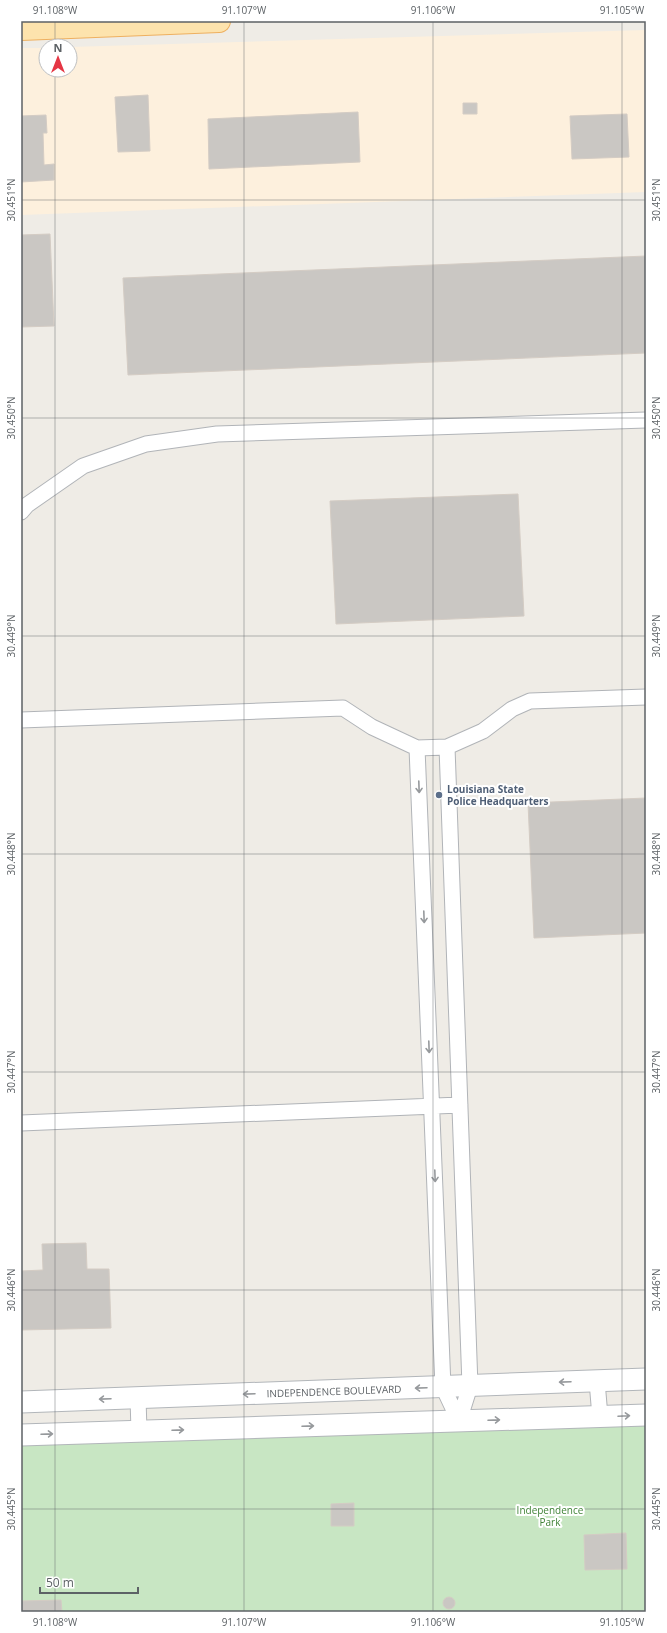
<svg xmlns="http://www.w3.org/2000/svg" width="667" height="1633" viewBox="0 0 667 1633" font-family="'Open Sans',sans-serif">
  <style>
    .commercial { fill: #fdf0dd }
    .green { fill: #c8e6c3 }
    .building { fill: #cac7c3; stroke: #d4ccc4 }
    .lines { fill: none; stroke-linecap: round; stroke-linejoin: round }
    .street-casing { stroke: #b1b4b8; stroke-width: 17 }
    .secondary-casing { stroke: #b2b6ba; stroke-width: 23 }
    .primary-casing { stroke: #eeb060; stroke-width: 24 }
    .street { stroke: #fff; stroke-width: 15 }
    .secondary { stroke: #fff; stroke-width: 21 }
    .primary { stroke: #fde3ad; stroke-width: 22 }
    .oneway { stroke: #96999c }
    .ticks { fill: none; stroke: #5d6266; stroke-width: 1; stroke-opacity: 0.45 }
    .service-dot { fill: #5c6f8a; stroke: #fff; stroke-width: 1.5 }
    .labels { text-anchor: middle; dominant-baseline: central; stroke-width: 4; stroke-linejoin: round; paint-order: stroke }
    .service-label { font-size: 10px; font-weight: bold; fill: #4e5e75; stroke: #fff; text-anchor: start }
    .street-label { font-size: 10px; fill: #5d6266; stroke: #fff }
    .park-label { font-size: 10px; fill: #408337; stroke: #fff }
    .neatline { fill: none; stroke: #5d6266; stroke-width: 1.5 }
    .ticks-label { font-size: 10px; text-anchor: middle; fill: #5d6266 }
  </style>
  <rect width="100%" height="100%" fill="#efece6"/>
  <path class="commercial" d="M646,30V192L21,215V48H46V70H70V47Z"/>
  <path class="green" d="M646,1416V1612H21V1441Z"/>
  <path class="building" d="M148,95L150,151L118,152L115,97Z
    M463,103H477V114H463Z
    M358,112L360,162L209,169L208,119Z
    M627,114L629,157L572,159L570,116Z
    M46,115L47,133H43L44,165L54,164V180L21,182V116Z
    M50,234L54,326L21,327V235Z
    M646,256V353L128,375L123,278Z
    M518,494L524,616L336,624L330,501Z
    M646,798V933L534,938L528,803Z
    M86,1243L87,1269H109L111,1328L21,1330V1271L43,1270L42,1244Z
    M354,1503V1526H331V1504Z
    M626,1533L627,1569L585,1570L584,1535Z
    M443 1603a6 6 0 1 1 12 0a6 6 0 1 1-12 0Z
    M61,1600L62,1612H21V1601Z"/>
  <g class="lines">
    <defs>
      <path id="street" d="M21,512L27,505L83,466L146,444L217,434L646,420
        M21,720L343,708L372,727L417,748L447,747L483,731L512,709L530,701L646,697
        M417,748L443,1387L459,1421L470,1386L447,747
        M21,1123L460,1105
        M597,1381L600,1417
        M138,1398L139,1431"/>
      <path id="secondary" d="M21,1402L646,1379
        M21,1435L646,1415"/>
      <path id="primary" d="M21,29L219,21"/>
    </defs>
    <use href="#street" class="street-casing"/>
    <use href="#secondary" class="secondary-casing"/>
    <use href="#primary" class="primary-casing"/>
    <use href="#street" class="street"/>
    <use href="#secondary" class="secondary"/>
    <use href="#primary" class="primary"/>
  </g>
  <defs><path id="oneway-shaft" d="M-6 0H5M1.5-3L5.5 0L1.5 3" fill="none" stroke-width="1.6" stroke-linecap="round" stroke-linejoin="round"/></defs>
  <g class="oneway">
    <use href="#oneway-shaft" transform="translate(419 787) rotate(88)"/>
    <use href="#oneway-shaft" transform="translate(424 917) rotate(88)"/>
    <use href="#oneway-shaft" transform="translate(429 1047) rotate(88)"/>
    <use href="#oneway-shaft" transform="translate(435 1176) rotate(88)"/>
    <use href="#oneway-shaft" transform="translate(565 1382) rotate(178)"/>
    <use href="#oneway-shaft" transform="translate(421 1388) rotate(178)"/>
    <use href="#oneway-shaft" transform="translate(249 1394) rotate(178)"/>
    <use href="#oneway-shaft" transform="translate(105 1399) rotate(178)"/>
    <use href="#oneway-shaft" transform="translate(624 1416) rotate(-3)"/>
    <use href="#oneway-shaft" transform="translate(494 1420) rotate(-2)"/>
    <use href="#oneway-shaft" transform="translate(308 1426) rotate(-2)"/>
    <use href="#oneway-shaft" transform="translate(178 1430) rotate(-2)"/>
    <use href="#oneway-shaft" transform="translate(47 1434) rotate(-2)"/>
  </g>
  <path class="ticks" d="M55,21V46M244,21V1612M433,21V1612M622,21V1612M55,70V1612M21,200H646M21,418H646M21,636H646M21,854H646M21,1072H646M21,1290H646M21,1509H646"/>
  <circle class="service-dot" cx="439" cy="795" r="4"/>
  <g class="labels">
    <g class="service-label">
      <text x="447" y="789">Louisiana State<tspan x="447" dy="12">Police Headquarters</tspan></text>
    </g>
    <g class="street-label">
      <text transform="translate(334 1391) rotate(-2)">INDEPENDENCE BOULEVARD</text>
    </g>
    <g class="park-label">
      <text x="550" y="1510">Independence<tspan x="550" dy="12">Park</tspan></text>
    </g>
  </g>
  <rect width="667" height="1633" fill="none" stroke="#ffffff" stroke-width="44"/>
  <g transform="translate(58 58)"><circle r="19" fill="#ffffff" stroke="#bec0c2"/>
  <path d="M0-3L7 15L0 10L-7 15Z" fill="#e53644"/>
  <text y="-6" font-size="11" font-weight="bold" text-anchor="middle" fill="#5d6266">N</text>
  </g>
  <path d="M40 1587v6h98v-6" fill="none" stroke="#5d6266" stroke-width="2"/>
  <text x="46" y="1587" font-size="12" fill="#5d6266" stroke="#ffffff" stroke-width="3" paint-order="stroke">50 m</text>
  <rect x="22" y="22" width="623" height="1589" class="neatline"/>
  <g class="ticks-label">
    <text x="55" y="14">91.108°W</text>
    <text x="244" y="14">91.107°W</text>
    <text x="433" y="14">91.106°W</text>
    <text x="622" y="14">91.105°W</text>
    <text transform="translate(11 200) rotate(-90)" y="4">30.451°N</text>
    <text transform="translate(656 200) rotate(-90)" y="4">30.451°N</text>
    <text transform="translate(11 418) rotate(-90)" y="4">30.450°N</text>
    <text transform="translate(656 418) rotate(-90)" y="4">30.450°N</text>
    <text transform="translate(11 636) rotate(-90)" y="4">30.449°N</text>
    <text transform="translate(656 636) rotate(-90)" y="4">30.449°N</text>
    <text transform="translate(11 854) rotate(-90)" y="4">30.448°N</text>
    <text transform="translate(656 854) rotate(-90)" y="4">30.448°N</text>
    <text transform="translate(11 1072) rotate(-90)" y="4">30.447°N</text>
    <text transform="translate(656 1072) rotate(-90)" y="4">30.447°N</text>
    <text transform="translate(11 1290) rotate(-90)" y="4">30.446°N</text>
    <text transform="translate(656 1290) rotate(-90)" y="4">30.446°N</text>
    <text transform="translate(11 1509) rotate(-90)" y="4">30.445°N</text>
    <text transform="translate(656 1509) rotate(-90)" y="4">30.445°N</text>
    <text x="55" y="1626">91.108°W</text>
    <text x="244" y="1626">91.107°W</text>
    <text x="433" y="1626">91.106°W</text>
    <text x="622" y="1626">91.105°W</text>
  </g>
</svg>
